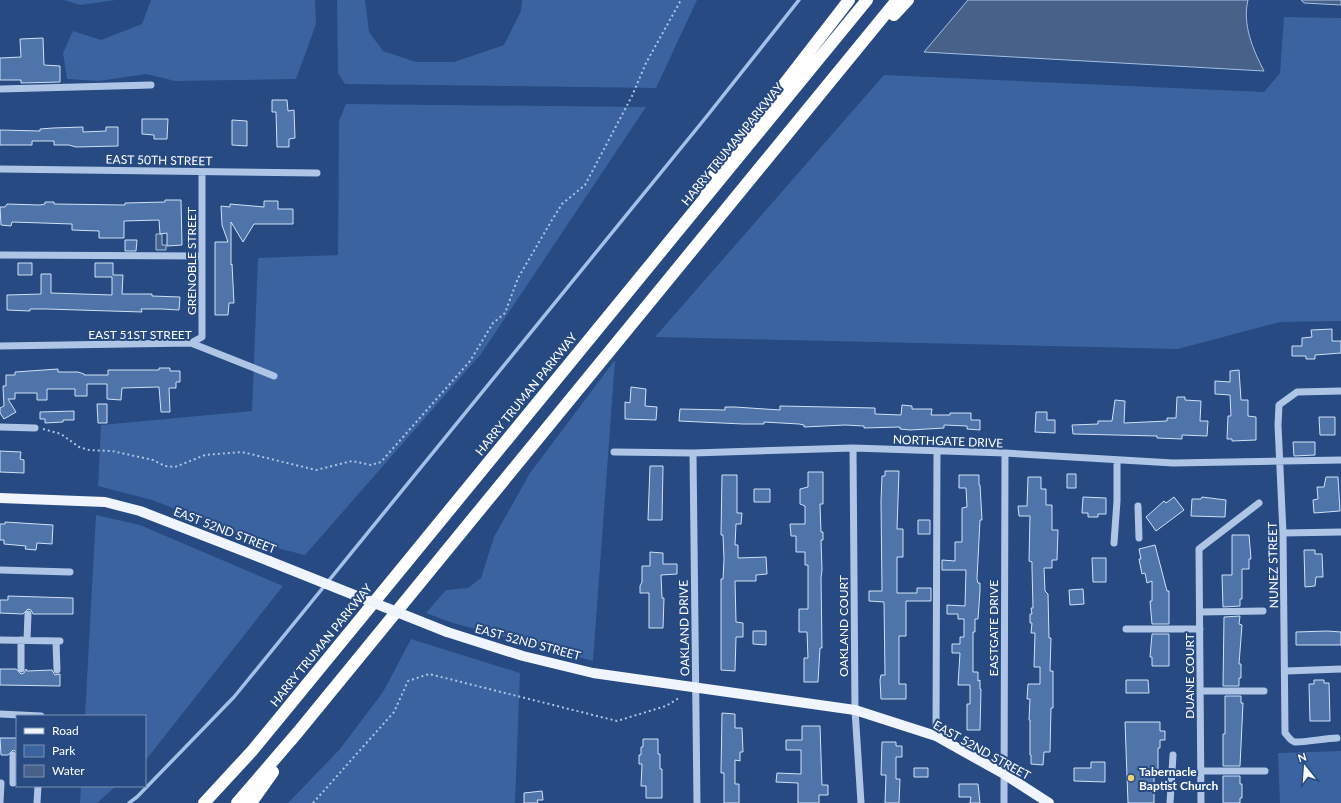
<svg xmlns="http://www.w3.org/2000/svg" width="1341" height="803" viewBox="0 0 1341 803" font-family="Lato,sans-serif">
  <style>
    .green { fill: #3b639f }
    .water { fill: #486189; stroke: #a3c0e7 }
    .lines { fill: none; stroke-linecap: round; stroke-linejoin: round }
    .stream { stroke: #a3c0e7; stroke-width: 3.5 }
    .building { fill: #4f74aa; stroke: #d1e0f5 }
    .path { stroke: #aec5e6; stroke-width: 2; stroke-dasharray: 2 3; stroke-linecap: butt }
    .minor { stroke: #aec5e6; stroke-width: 7 }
    .major { stroke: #eff4fd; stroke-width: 10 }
    .highway { stroke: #fff; stroke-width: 12 }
    .major-bridge { stroke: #eff4fd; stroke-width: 10 }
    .poi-dot { fill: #efd074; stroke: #264a81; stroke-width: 1.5 }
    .labels { text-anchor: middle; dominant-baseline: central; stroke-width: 4; stroke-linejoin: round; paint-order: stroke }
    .street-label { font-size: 12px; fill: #fff; stroke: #264a81 }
    .poi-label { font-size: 12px; font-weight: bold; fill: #fff; stroke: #264a81; text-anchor: start }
  </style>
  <rect width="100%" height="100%" fill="#264a81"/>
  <path class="green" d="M64,0H116L80,5Z
    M151,0H315L316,24L296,79L175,81L146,74L99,81L67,79L63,53L73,31L101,40L142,24Z
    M337,0H365L369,32L383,51L416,62H454L504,45L521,11L522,0H697L656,88L345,84L338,73Z
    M1284,17L1341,18V321L1280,322L1178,349L655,337L884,75L1264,92L1280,73Z
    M346,104L646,107L481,354L305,555L281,549L152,500L98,486L101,425L252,411L258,258L338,255L339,121Z
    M615,360L593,661L453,623L426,613L446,590L468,588L481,578L494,537L530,473Z
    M96,515L140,525L283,586L145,761V716H85Z
    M411,639L520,673L515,803H288L340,749L383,692Z
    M1341,751V803H1280L1278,753Z
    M81,786H116L97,803H80Z"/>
  <path class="water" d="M968,0H1248C1242,24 1253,50 1264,71L924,52Z
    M1301,0H1341V5L1304,3Z
    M156,234H162V245H166V250H156Z"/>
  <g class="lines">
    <path class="stream" d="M129,803L137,797L234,697L707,116L799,0"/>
  </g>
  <path class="building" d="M43,38L44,65L60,66V82L21,83V80H0V58L21,57L20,39Z
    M272,100H287L288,111L294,110L295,138L289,139V147H277L276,112H272Z
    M142,119H168L167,139H154V135L142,134Z
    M232,120L247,121V146L232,145Z
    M83,127V132L106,131V127H118V146L76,147L69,145H54V141H32V145H0V130L40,131V129L53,128Z
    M165,200H181L182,245L167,246V233L160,234L159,220L124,221V238H99V231L72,230V224L12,222L11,226L1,225L0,207H5L7,204L40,205L45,204V202H54V204L125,205V203L165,202Z
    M264,201H278V209H293V224H254L243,242L231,222V265L232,264L234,303H229L228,315H215V242H228L222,225L221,206L230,207V204L264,207Z
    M125,240H137L136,251H125Z
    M18,263H32V275H18Z
    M95,263H113V275H123L122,294H152V296L180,297L179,310L162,309H141L142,312L47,309H30V311L7,310V295L41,294V274H51V293L112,295V277H95Z
    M1332,329V341H1341V353L1315,355V359H1306V356H1292V346H1302V338L1312,337L1311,330Z
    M159,368H170V371H180V382H176V388H169L170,412H161L159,387L122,388L121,400L107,399V384H87V396H75V389H47V400H37V393H15V399H8L16,412L4,419L0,413V408L4,406L3,386H6V375H15V372L58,369V372H78L84,374V375H108V370H159Z
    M1239,370L1241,400H1248V416L1256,417V440L1232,441V439H1227L1228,416H1231L1230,395L1215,394V381L1230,382V371Z
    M631,387L646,389L645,406L657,407L656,420L625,419V402L630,403Z
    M1177,397H1185V400L1201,401L1200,421H1208L1207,436L1182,435V439L1157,438V436L1073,434L1072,425L1098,424V421H1112L1115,400L1125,401L1124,423L1167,421V418H1176Z
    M97,404H107V423H98Z
    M902,405L912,406V409H932L931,415H950V413H971V420H980V430L967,429V426L944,425V428L910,430L900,429V427L864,428V426L845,425L804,427V425L799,424L764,422V424H743L679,421L680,409L725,410V407H735L780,410V406L875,408V414L901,415Z
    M74,411V420H63V422L45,423V419H40V412Z
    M1036,412H1047V420H1055V433L1035,432Z
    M1319,417H1335V435H1320Z
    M1293,442H1315V455L1294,456Z
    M0,451L21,452L20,459L24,460V473L0,472Z
    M650,466H663L662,520H648Z
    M885,471H899L897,529H903V557H897V593H917V588H931V601H906V636H899V684H906V699H881L880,680L881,675H885L884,602L869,601V591H882L881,501L882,476H885Z
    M808,472H823V504H820L821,532H823V540H821L822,570L821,577L822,648H820L818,682H804V658H808L807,632H799V609H808V565H805V552H796V536H791L790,524H805V506L800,504V489L808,487Z
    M1067,474H1076V488H1067Z
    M722,475H737V513H742L741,524H736L735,545H738V558L766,557L767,574L756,575V581H735L736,622L743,623V637H736L735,671L721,670V579H723L724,559L723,535H721Z
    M959,475H979V485H980L982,520H980L977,579L978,583H980V591L978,619H975V632H973V672H978V681L980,680V689H981L980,730H967V704H970V685H958L960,653H952V644H960V637H964V619H958V614H947V605L965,606L966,570H942V560L955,561V542H962V508L967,507L966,488H959Z
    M1028,477H1041V489H1046V505H1052V530H1058L1057,560H1052V568H1044L1045,591L1048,594L1049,638H1051L1050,671H1053V708H1051L1050,752H1044L1043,765L1031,764V755H1030V720H1029L1030,699H1027L1028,684H1040V667H1034L1035,633H1031L1032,623H1030V614H1032L1031,608H1033L1032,568V562L1029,561L1030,516H1019L1018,506H1027Z
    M1326,477H1338L1340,511L1314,513L1313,500L1318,499L1317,487H1324Z
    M754,489H770V502H754Z
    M1083,497L1106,498V514H1098V517H1088V513H1082Z
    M1174,497L1184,510L1156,531L1146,517L1164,501L1166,503Z
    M1202,497L1226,500L1225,517L1191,516L1192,499H1201Z
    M918,520H930V534H918Z
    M5,522L53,525L52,544L37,543L36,550L25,549L26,546L4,544V540H0V524H5Z
    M1232,535H1249L1251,559H1249V569H1242V599H1240V606L1223,607L1222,575H1232Z
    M1155,545L1167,591H1169V624H1152L1150,601H1152V581L1147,583L1145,573L1142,574L1139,559H1141L1139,549Z
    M1304,550H1315V554H1322L1323,577H1316L1315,586L1305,587Z
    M650,552L663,553V564H677V574L661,575L662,598H664L663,628H649V593H640V586L642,582V566H650Z
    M1092,558H1106V582H1093Z
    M1083,589L1084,604L1070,605L1069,590Z
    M8,596L73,598V614H33L31,610L28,609L23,614L0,613V600H8Z
    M1240,616L1239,624L1242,625L1239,664H1241V678H1239V686H1223L1224,617Z
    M753,631H766V645L753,644Z
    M1327,631L1341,632V645H1296V632Z
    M1152,634H1169V666H1152V657H1150Z
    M0,669H16L21,674L24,673L26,669L27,671L52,670L55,675L60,674V686L0,685Z
    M1126,680H1148L1149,693H1126Z
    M1314,680H1324V683H1329L1330,721H1310L1309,684H1314Z
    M1225,696H1241V703H1243L1240,766H1223V734H1225Z
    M722,713L735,714V728H742L743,752H740V761L735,760V784H739V803H724V773H721Z
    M1125,722H1160V731H1165V740H1160V748H1158V776H1154V803H1128Z
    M802,726H820L822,785H828V795H819V803H798V783L776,782L777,773L801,774V750H786V740H802Z
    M0,738H17V752L13,750L8,755H1Z
    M643,739H658V754H660V769H662V798H646V786H641L642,764H639V755H641V747H643Z
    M882,742H896V746H902V757H896V779H900L899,803H885L886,775H881Z
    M1091,762H1105V782L1074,781V768H1091Z
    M914,768H928V777H914Z
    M1223,776H1240V784H1242V798H1240V803H1223Z
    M959,784H978L980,803H970L971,797H959Z
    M542,791L543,800H537L538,803H524V793Z"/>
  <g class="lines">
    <path class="path" d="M43,429L61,434L79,447L89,450L112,451L153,460L165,466L175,467L205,455L242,452L316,470L352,461L371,465L381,462L470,361L493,323L505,313L518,278L552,220L562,204L585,185L632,96L646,63L681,0
      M313,803L394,712L408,681L429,674L617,721L666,706L679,698"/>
    <path class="minor" d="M0,89L151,85
      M0,169L317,173
      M0,255L202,256
      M191,343L202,337V172
      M0,346L191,343L274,376
      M0,427L35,428
      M853,448L855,710L861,803
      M614,452L693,453L853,448L1005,453L1173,463L1341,460
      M693,453L697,803
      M1138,506L1139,538
      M1283,533L1341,532
      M1114,543L1117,501V460
      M0,570L70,572
      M1200,612L1263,611
      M1126,629H1200
      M0,640L60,641
      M21,640V669
      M27,640L28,614
      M56,641L57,670
      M1286,671L1341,669
      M1200,691H1264
      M0,714L41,716
      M936,736L937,451
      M1337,738C1327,738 1301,743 1295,742C1290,741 1288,736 1285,733L1283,533L1278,425L1279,405L1297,392L1341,391
      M1201,771H1265
      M13,783V755
      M0,803L1,783
      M37,803L38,786
      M1004,803L1005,453
      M1170,803L1173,755
      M1201,803L1199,549L1259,503"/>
    <path class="major" d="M0,498L105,502L140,511L269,561
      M447,632L523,656L593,673L855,710L936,736L1004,774L1049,803"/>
    <path class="highway" d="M894,15L908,0
      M703,189L849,0
      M204,803L252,751L280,717L867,0
      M237,803L298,732L897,0
      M251,803L273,772"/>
    <path class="major-bridge" d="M269,561L447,632"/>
  </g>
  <circle class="poi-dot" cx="1131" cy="778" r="4"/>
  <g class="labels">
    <g class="street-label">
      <text transform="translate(732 144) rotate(-51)">HARRY TRUMAN PARKWAY</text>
      <text transform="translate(159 160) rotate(1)">EAST 50TH STREET</text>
      <text transform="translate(191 261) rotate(-90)">GRENOBLE STREET</text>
      <text x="140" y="334">EAST 51ST STREET</text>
      <text transform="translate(526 394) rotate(-51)">HARRY TRUMAN PARKWAY</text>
      <text transform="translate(948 441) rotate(2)">NORTHGATE DRIVE</text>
      <text transform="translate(225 530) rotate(21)">EAST 52ND STREET</text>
      <text transform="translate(1273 565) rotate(-91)">NUNEZ STREET</text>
      <text transform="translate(843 626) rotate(-90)">OAKLAND COURT</text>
      <text transform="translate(684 628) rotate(-91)">OAKLAND DRIVE</text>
      <text transform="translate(993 628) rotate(-90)">EASTGATE DRIVE</text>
      <text transform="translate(528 642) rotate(15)">EAST 52ND STREET</text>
      <text transform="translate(321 645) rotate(-51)">HARRY TRUMAN PARKWAY</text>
      <text transform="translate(1189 676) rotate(-90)">DUANE COURT</text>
      <text transform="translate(982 750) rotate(29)">EAST 52ND STREET</text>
    </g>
    <g class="poi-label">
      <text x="1139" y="771">Tabernacle<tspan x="1139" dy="14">Baptist Church</tspan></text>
    </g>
  </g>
  <rect x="16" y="715" width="130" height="72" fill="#264a81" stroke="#7d92b3"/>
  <rect x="24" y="728" width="20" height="6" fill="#eff4fd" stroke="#7d92b3"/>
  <text x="52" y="735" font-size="12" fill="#ffffff">Road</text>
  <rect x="24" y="745" width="20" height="12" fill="#3b639f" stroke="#7d92b3"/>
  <text x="52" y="755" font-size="12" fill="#ffffff">Park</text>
  <rect x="24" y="765" width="20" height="12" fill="#486189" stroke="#7d92b3"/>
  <text x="52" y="775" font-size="12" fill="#ffffff">Water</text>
  <g transform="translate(1305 767) rotate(343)" stroke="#264a81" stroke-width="3" paint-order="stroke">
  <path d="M0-3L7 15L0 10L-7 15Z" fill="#ffffff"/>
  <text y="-6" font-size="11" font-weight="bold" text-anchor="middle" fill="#ffffff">N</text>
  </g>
</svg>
